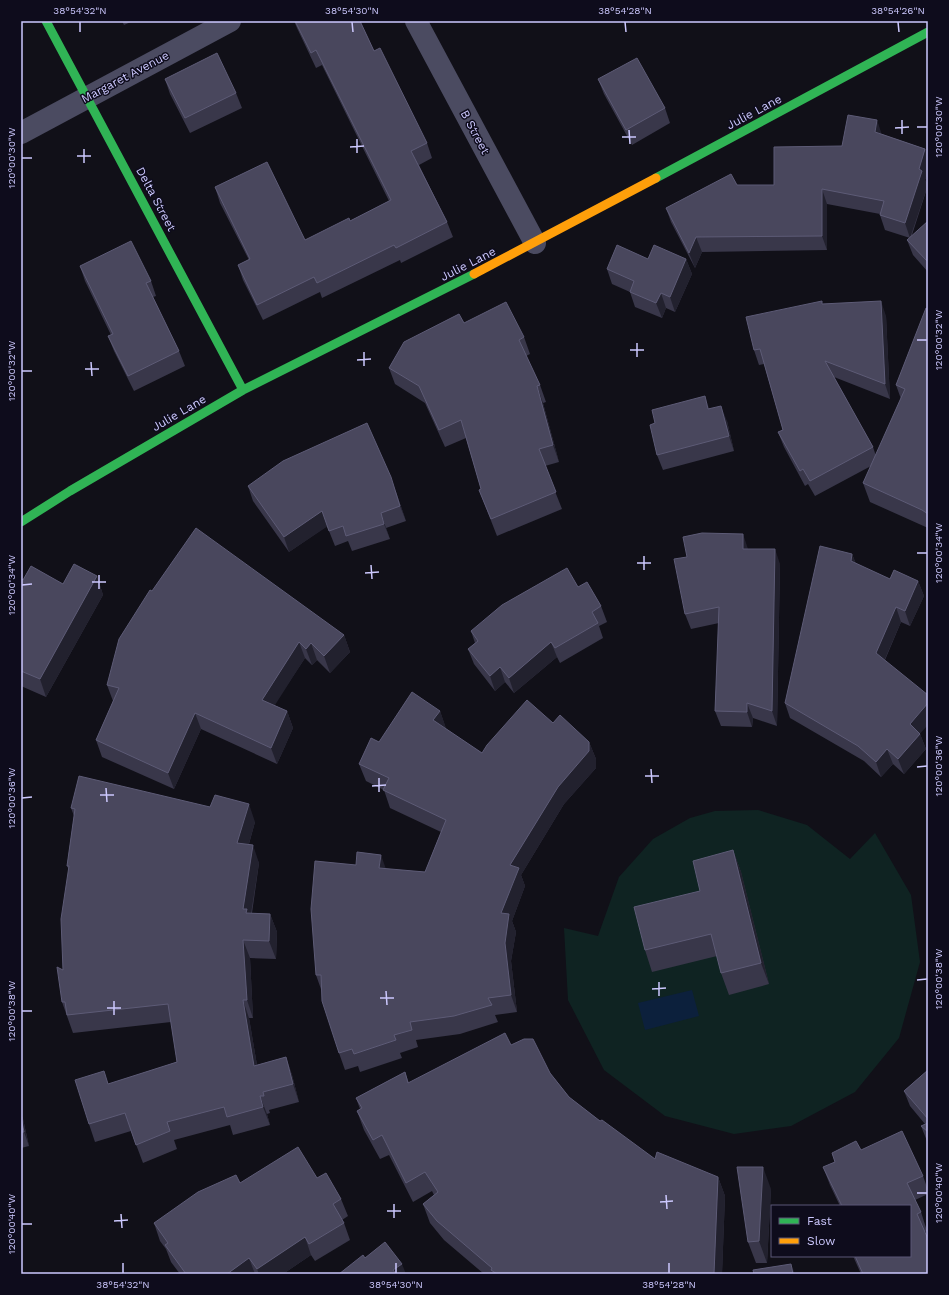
<svg xmlns="http://www.w3.org/2000/svg" width="949" height="1295" viewBox="0 0 949 1295" font-family="'Work Sans',sans-serif">
  <style>
    .green { fill: #0f2322 }
    .water { fill: #0c203c }
    .lines { fill: none; stroke-linecap: round; stroke-linejoin: round }
    .street { stroke: #4b4b61; stroke-width: 22 }
    .fast { stroke: #30b455; stroke-width: 9 }
    .slow { stroke: #ff9f0a; stroke-width: 9 }
    .wall { fill: #39374a }
    .shaded-wall { fill: #22212e }
    .building { fill: #49475d; stroke: #5d5b76 }
    .ticks { fill: none; stroke: #ccc8fe; stroke-width: 1.5 }
    .labels { text-anchor: middle; dominant-baseline: central; stroke-width: 3; stroke-linejoin: round; paint-order: stroke }
    .street-label { font-size: 12px; fill: #ccc8fe; stroke: #0e0c1c }
    .neatline { fill: none; stroke: #ccc8fe; stroke-width: 1.5 }
    .ticks-label { font-size: 10px; text-anchor: middle; fill: #ccc8fe }
  </style>
  <rect width="100%" height="100%" fill="#111018"/>
  <path class="green" d="M758,810L807,825L850,859L875,833L911,895L920,962L899,1038L855,1092L791,1126L734,1134L665,1116L604,1070L568,1000L564,928L598,936L619,877L653,839L690,818L715,811Z"/>
  <path class="water" d="M692,990L699,1016L645,1030L638,1003Z"/>
  <g class="lines">
    <path class="street" d="M416,21L535,243
      M21,133L230,21"/>
    <path class="fast" d="M46,21L243,390
      M656,178L928,32
      M21,522L70,491L243,390L474,274"/>
    <path class="slow" d="M474,274L656,178"/>
  </g>
  <path class="wall" d="M122,21H133L124,25Z
    M294,21H360L374,51L427,143L432,158L419,165L447,222L453,237L401,263L400,260L322,298L320,292L263,320L243,280L238,265L249,260L220,203L215,187L305,240L350,221L389,201L322,65L316,68L297,28Z
    M165,79L236,93L242,108L190,133L170,94Z
    M598,79L665,108L670,123L632,145L604,94Z
    M882,134L925,149L928,156V172L925,180L928,185L911,238L928,221V272L913,255L907,240L910,238L885,230L880,215V214L827,204V250L702,252L695,268L671,222L666,208L737,185H774L842,146Z
    M648,259H686L692,274L675,312L666,308L662,318L635,307L630,292L612,284L607,269Z
    M80,266L151,281L156,296L153,297L179,351L185,366L134,391L114,351L108,336L111,335L85,281Z
    M823,304L886,316L890,399L834,377L873,447L876,456L901,399L896,385L928,309V528L870,502L863,483L871,466L815,496L808,484L805,486L784,447L778,432L783,430L764,364L759,365L754,350Z
    M464,323L524,337L530,354L526,356L540,385L546,402L543,403L559,462L545,466L562,509L497,536L479,490L481,489L466,438L445,447L425,403L395,384L389,368Z
    M709,409L727,421L734,451L663,470L657,455Z
    M248,486L396,492L406,521L386,528L390,539L352,551L348,541L335,546L327,526L289,552L253,501Z
    M748,549L780,564L777,726L753,718L752,727L721,726L715,711L719,623L691,629L685,614Z
    M852,554L856,564L890,579L918,581L924,596L910,626L901,622L885,660L920,734L926,749L904,774L893,764L881,777L864,761L790,718L785,703Z
    M97,576L103,595L46,697L21,686V579L23,580L63,584Z
    M578,587L601,606L607,622L599,626L603,638L560,663L557,657L514,693L505,682L495,691L474,664L468,649L475,643L471,631Z
    M152,591L344,635L350,652L330,673L317,660L312,665L305,658L274,705L287,711L293,728L277,764L201,729L174,789L102,757L96,740L113,701L107,685Z
    M440,711L446,729L482,753L553,723L589,742L596,759V768L564,804L521,875L525,886L512,921L516,932L511,961L517,1012L495,1015L498,1022L460,1034L416,1040L418,1047L400,1053L402,1058L360,1072L358,1066L345,1070L339,1053L322,992L316,975L386,869L425,872L441,832L390,808L384,790L366,781L359,764L379,742Z
    M71,808L255,822L249,844L259,863L252,913L270,914L277,932L276,959L250,958L253,1018H249L257,1065L286,1057L292,1075L299,1102L269,1110L270,1113L267,1114L270,1125L233,1135L230,1125L174,1140L177,1149L143,1163L131,1131L95,1142L89,1124L109,1084L177,1062L171,1022L73,1033L62,1002L63,970L69,870L67,866L74,816Z
    M733,850L741,872L769,984L729,995L721,973L717,956L652,972L645,950L700,891Z
    M511,1045L550,1073L569,1097L600,1121L655,1159L718,1177L725,1196L722,1274H484L444,1240L430,1223L423,1204L434,1195L432,1191L413,1202L389,1155L380,1159L364,1130L357,1111L360,1109L356,1098L405,1072L409,1083Z
    M928,1070V1142L927,1141L921,1126L925,1124L910,1106L904,1091Z
    M21,1113L23,1119L29,1146L21,1148Z
    M861,1150L923,1176L928,1190V1194L915,1200L921,1212L927,1231L925,1232L928,1274H861L853,1256H910V1206H840L830,1185L823,1167L835,1162L832,1153Z
    M317,1178L341,1199L348,1216L342,1220L344,1223L350,1240L315,1261L311,1255L283,1274H180L171,1262L166,1249L160,1241L154,1223L240,1183Z
    M771,1189L767,1263H756L748,1242Z"/>
  <path class="shaded-wall" d="M877,120L882,135L875,132Z
    M925,149L928,156V172L925,180L928,185L910,238L905,223L919,169Z
    M822,189L827,204V250L822,236Z
    M696,237L702,252L695,268L689,253Z
    M686,259L692,274L675,312L670,297Z
    M661,293L666,308L662,318L656,303Z
    M881,301L886,316L890,399L885,384Z
    M537,386L543,403L559,462L553,445Z
    M705,396L710,411L708,409Z
    M721,406L727,421L734,451L729,436Z
    M391,477L396,492L406,521L400,506Z
    M322,511L328,526L289,552L284,537Z
    M381,513L386,528L390,539L384,524Z
    M743,534L748,549V564L743,549Z
    M775,549L780,564L777,726L772,711Z
    M852,554L858,569L851,561Z
    M97,576L103,595L46,697L40,679Z
    M918,581L924,596L910,626L905,611Z
    M896,607L901,622L881,668L876,653Z
    M344,635L350,652L330,673L324,656Z
    M299,642L305,658L268,716L262,700Z
    M551,642L557,657L514,693L509,678Z
    M311,643L317,660L312,665L306,649Z
    M500,667L505,682L495,691L490,676Z
    M747,703L753,718L752,727L747,712Z
    M928,703V725L915,739L910,724Z
    M287,711L293,728L277,764L271,748Z
    M440,711L446,728L439,738L433,720Z
    M195,713L201,729L174,789L168,773Z
    M920,734L926,749L904,774L898,759Z
    M589,742L596,759V768L564,804L521,875L525,886L512,921L516,932L511,961L517,1012L511,995L501,913L510,865L558,787Z
    M887,749L893,764L881,777L876,762Z
    M249,804L255,822L244,861L237,843Z
    M253,845L259,863L250,920L243,909Z
    M733,850L741,872L769,984L761,963Z
    M381,855L387,872L379,868Z
    M270,914L277,932L276,959L269,941Z
    M243,940L250,958L253,1018L247,1000Z
    M243,1000L249,1018L260,1083L254,1066Z
    M286,1057L292,1075L299,1102L293,1084Z
    M260,1096L267,1114L270,1125L263,1107Z
    M21,1113L23,1119L29,1146L24,1132L21,1118Z
    M763,1167L771,1189L767,1263L759,1241Z
    M718,1177L725,1196L722,1274H714Z
    M305,1237L311,1255L283,1274H259L257,1269Z
    M249,1258L255,1274H227Z
    M402,1264L406,1274H394L393,1270Z
    M791,1264L795,1274H793Z"/>
  <path class="building" d="M295,21H360L374,51L380,48L427,143L411,151L447,222L396,248L394,245L317,283L314,277L257,305L238,265L250,259L215,187L267,162L305,240L349,218L350,221L391,200L316,50L311,53Z
    M217,53L236,93L185,118L165,79Z
    M637,58L665,108L626,130L598,79Z
    M848,115L877,120L875,132L925,149L919,169L922,171L905,223L880,215L884,201L822,189V236L696,237L689,253L666,208L731,174L737,185H774V147L842,146Z
    M928,221V262L907,240Z
    M131,241L151,281L146,283L179,351L128,376L108,336L113,334L80,266Z
    M617,245L648,259L654,245L686,259L670,297L661,293L656,303L630,292L634,281L607,269Z
    M822,301V304L881,301L885,384L825,361L873,447L810,481L803,469L800,471L778,432L783,430L760,349L754,350L746,317Z
    M506,302L524,337L519,340L540,385L537,386L553,445L539,449L556,492L491,519L479,490L481,489L461,420L439,430L419,386L389,368L404,342L459,314L464,323Z
    M926,308L928,309V514L922,510L863,483L905,389L896,385Z
    M705,396L708,409L721,406L729,436L657,455L650,425L655,423L652,410Z
    M367,423L391,477L400,506L381,513L384,524L346,536L343,526L329,531L322,511L284,537L248,486L283,461Z
    M196,528L344,635L324,656L311,643L306,649L299,642L262,700L287,711L271,748L195,713L168,773L96,740L119,688L107,685L119,639L150,590L152,591Z
    M702,533L743,534V549H775L772,711L747,703V712L715,711L719,607L685,614L674,559L687,557L683,537Z
    M820,546L852,554L851,561L890,579L894,570L918,581L905,611L896,607L876,653L928,695V703L910,724L920,734L898,759L887,749L876,762L858,746L785,703Z
    M74,564L97,576L40,679L21,671V579L23,580L31,566L63,584Z
    M567,568L578,587L587,582L601,606L592,612L598,623L555,648L551,642L509,678L500,667L490,676L468,649L478,641L471,631L502,605Z
    M412,692L440,711L433,720L482,753L487,745L527,700L553,723L560,715L589,742V751L558,787L510,865L519,868L501,913L509,914L505,943L511,995L488,998L492,1005L454,1016L410,1022L412,1030L394,1035L396,1040L354,1054L352,1049L339,1053L322,1001L321,975H316L311,909L315,861L356,865L357,852L381,855L379,868L425,872L446,820L383,790L389,778L359,764L371,738L379,742Z
    M79,776L210,807L215,795L249,804L237,843L253,845L243,909H247L246,913L270,914L269,941L243,940L247,1000H243L254,1066L286,1057L293,1084L263,1092L264,1096H260L263,1107L227,1117L224,1107L167,1122L170,1131L136,1145L125,1113L89,1124L75,1080L104,1071L108,1084L177,1062L168,1004L67,1015L65,1002H62L57,967L63,970L61,919L69,866H67L75,809L71,808Z
    M733,850L761,963L721,973L711,934L645,950L634,907L700,891L693,861Z
    M505,1033L511,1045L524,1039H533L550,1073L569,1097L600,1121L602,1120L655,1159L657,1152L718,1177L714,1274H497L491,1270L492,1268L437,1221L423,1204L438,1192L425,1172L406,1183L382,1135L373,1140L357,1111L362,1108L356,1098L405,1072L408,1083Z
    M928,1070V1119L904,1091Z
    M21,1118L24,1132H21Z
    M928,1123V1132L921,1126Z
    M902,1131L923,1176L907,1183L921,1212L917,1214L928,1239V1274H863L855,1256H910V1206H842L823,1167L835,1162L832,1153L856,1141L861,1150Z
    M298,1147L317,1178L326,1173L341,1199L333,1204L344,1223L309,1244L305,1237L257,1269L249,1258L227,1274H186L165,1245L168,1243L154,1223L198,1192L236,1175L240,1183Z
    M737,1167H763L759,1241L748,1242Z
    M385,1242L402,1264L393,1270L396,1274H339L363,1255L365,1258Z
    M791,1264L793,1274H754L753,1270Z"/>
  <path class="ticks" d="M80,22V32M352,22L353,32M625,22L626,32M898,22L899,32M902,120V134M917,127H927M895,128L909,127M629,130L630,144M622,137H636M357,139V153M350,147L364,146M84,149V163M77,156H91M22,158H32M917,340H927M637,343V357M630,350H644M364,352V366M357,360L371,359M91,362L92,376M85,369H99M22,371H32M917,553H927M644,556V570M637,563H651M371,565L372,579M365,573L379,572M99,575V589M92,582H106M22,585L32,584M917,767L927,766M651,769L652,783M645,776H659M379,778V792M372,786L386,785M106,788L107,802M100,795H114M22,798L32,797M917,980L927,979M659,982V996M652,989L666,988M386,991L387,1005M380,998H394M114,1001V1015M107,1008H121M22,1011H32M917,1193H927M666,1195L667,1209M660,1202L673,1201M394,1204V1218M387,1211H401M121,1214L122,1228M114,1221L128,1220M22,1224H32M123,1263V1273M396,1263V1273M669,1263V1273"/>
  <g class="labels">
    <g class="street-label">
      <text transform="translate(125 77) rotate(-28)">Margaret Avenue</text>
      <text transform="translate(754 112) rotate(-28)">Julie Lane</text>
      <text transform="translate(475 132) rotate(62)">B Street</text>
      <text transform="translate(156 199) rotate(62)">Delta Street</text>
      <text transform="translate(468 264) rotate(-27)">Julie Lane</text>
      <text transform="translate(179 413) rotate(-30)">Julie Lane</text>
    </g>
  </g>
  <rect width="949" height="1295" fill="none" stroke="#0e0c1c" stroke-width="44"/>
  <rect x="771" y="1205" width="140" height="52" fill="#0e0c1c" stroke="#5a5776"/>
  <rect x="779" y="1218" width="20" height="6" fill="#30b455" stroke="#5a5776"/>
  <text x="807" y="1225" font-size="12" fill="#ccc8fe">Fast</text>
  <rect x="779" y="1238" width="20" height="6" fill="#ff9f0a" stroke="#5a5776"/>
  <text x="807" y="1245" font-size="12" fill="#ccc8fe">Slow</text>
  <rect x="22" y="22" width="905" height="1251" class="neatline"/>
  <g class="ticks-label">
    <text x="80" y="14">38°54'32"N</text>
    <text x="352" y="14">38°54'30"N</text>
    <text x="625" y="14">38°54'28"N</text>
    <text x="898" y="14">38°54'26"N</text>
    <text transform="translate(938 127) rotate(-90)" y="4">120°00'30"W</text>
    <text transform="translate(11 158) rotate(-90)" y="4">120°00'30"W</text>
    <text transform="translate(938 340) rotate(-90)" y="4">120°00'32"W</text>
    <text transform="translate(11 371) rotate(-90)" y="4">120°00'32"W</text>
    <text transform="translate(938 553) rotate(-90)" y="4">120°00'34"W</text>
    <text transform="translate(11 585) rotate(-90)" y="4">120°00'34"W</text>
    <text transform="translate(938 766) rotate(-90)" y="4">120°00'36"W</text>
    <text transform="translate(11 798) rotate(-90)" y="4">120°00'36"W</text>
    <text transform="translate(938 979) rotate(-90)" y="4">120°00'38"W</text>
    <text transform="translate(11 1011) rotate(-90)" y="4">120°00'38"W</text>
    <text transform="translate(938 1193) rotate(-90)" y="4">120°00'40"W</text>
    <text transform="translate(11 1224) rotate(-90)" y="4">120°00'40"W</text>
    <text x="123" y="1288">38°54'32"N</text>
    <text x="396" y="1288">38°54'30"N</text>
    <text x="669" y="1288">38°54'28"N</text>
  </g>
</svg>
